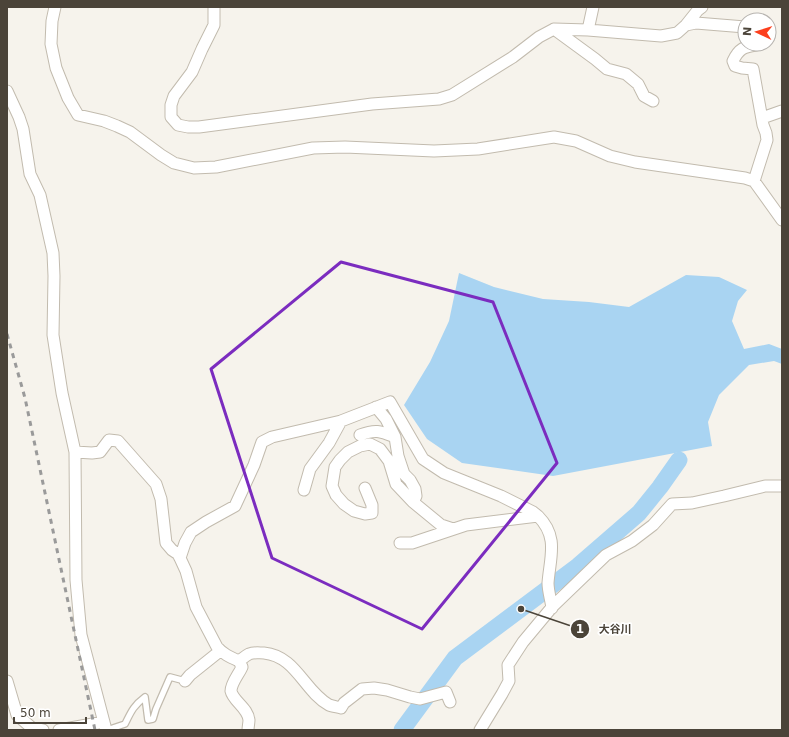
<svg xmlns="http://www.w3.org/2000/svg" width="789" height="737" viewBox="0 0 789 737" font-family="'DejaVu Sans','Noto Sans JP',sans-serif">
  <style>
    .water { fill: #a9d4f2 }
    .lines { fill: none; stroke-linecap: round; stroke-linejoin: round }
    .river { stroke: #a9d4f2; stroke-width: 17 }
    .service-casing { stroke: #c2bbae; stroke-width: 8 }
    .minor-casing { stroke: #c2bbae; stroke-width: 13 }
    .service { stroke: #fff; stroke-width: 5.5 }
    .minor { stroke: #fff; stroke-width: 11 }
    .rail { stroke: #9a9a9a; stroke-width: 3; stroke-dasharray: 5 5; stroke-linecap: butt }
    .marked { fill: none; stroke: #7b2cbf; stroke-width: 3; stroke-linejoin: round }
    .leader { fill: none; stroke: #4b4439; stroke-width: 1.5 }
    .callout-dot { fill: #4b4439; stroke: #fff; stroke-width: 1.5 }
    .mark-label { font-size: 12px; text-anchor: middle; font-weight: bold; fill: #fff }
    .callout-label { font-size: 11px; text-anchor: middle; font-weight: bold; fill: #4b4439; stroke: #fff; stroke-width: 3.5; stroke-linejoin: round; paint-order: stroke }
  </style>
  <rect width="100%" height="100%" fill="#f6f3ec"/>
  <path class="water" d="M459,273L494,287L543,299L589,302L629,307L686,275L719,277L747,290L738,301L732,321L744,349L769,344L782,349V364L774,361L749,365L719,395L708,422L712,446L553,476L462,463L427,439L404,405L430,362L449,321Z"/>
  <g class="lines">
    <path class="river" d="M402,730L455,658L578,566L639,513L660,487L679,460"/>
    <defs>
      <path id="service" d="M107,730L125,724C131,712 133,706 145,697L148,720L153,719L156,709L170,677L185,681"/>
      <path id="minor" d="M55,7L52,21L51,44L56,68L68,98L78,115L104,121L117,126L130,132L161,155L174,163L194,168L216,167L313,148L345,147L434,151L478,149L554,137L576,141L610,156L635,162L745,178L754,181L782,220
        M214,7V25L202,49L192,72L174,96L171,105V117L178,125L188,127H199L372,104L439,99L452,95L513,57L539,37L554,29L588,30L661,36L677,33L686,25L698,10L702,7
        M686,25L696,23L745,27
        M554,29L595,59L607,69L626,74L638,84L644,96L653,101
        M588,30L593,7
        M769,36V37
        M7,91L19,117L23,129L30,174L40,195L53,253L54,276L53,335L62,393L75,452L76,580L81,635L106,730
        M762,118L782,111
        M754,181L767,140L766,133L763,125L753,69L742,68L735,66L733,61C740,46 746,47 761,44
        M376,407L386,419L395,437L398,456L404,474L410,480L415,489L416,496L413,502
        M360,435C376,429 380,431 395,437
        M75,452L92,453L100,452L109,440L118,441L156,484L161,499L166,543L172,550L178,554L180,558L186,571L196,607L217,647C223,654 230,657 239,661L242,667C239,674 231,683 231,691C233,701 248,708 249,720C249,723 248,727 248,730
        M365,488L372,505V513L365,514L354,511L344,504L336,495L332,486L335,467L340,460L348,452L360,446L370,444L380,449L389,461L396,484L413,502L441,525L453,529
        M304,490L310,469L329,443L341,421
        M400,543H412L466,525L538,516C559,537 550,557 548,583C548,591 551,600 552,608
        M180,558L185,543L191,532L206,522L235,506L254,465L262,442L272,437L341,421L390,402L423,459L444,473L501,496L533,512L538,516
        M239,661C242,659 245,656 249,654C254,652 259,653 264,653C296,656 304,691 329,705C332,706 337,707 341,708L344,703L362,689L374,688L387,690L410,697L420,699L446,692L450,702
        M7,681L17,715L32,728L43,730
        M185,681L190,675L220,651
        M59,730L104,722
        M480,730L502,694L509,681L508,665L523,642L553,606L606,555L632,541L653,525L672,504L692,503L724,496L765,486H782"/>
    </defs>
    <use href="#service" class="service-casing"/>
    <use href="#minor" class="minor-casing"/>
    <use href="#service" class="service"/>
    <use href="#minor" class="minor"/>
    <path class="rail" d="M7,334L25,398L95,730"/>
  </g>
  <path class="marked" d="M341,262L493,302L557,463L422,629L272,558L211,369Z"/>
  <path class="leader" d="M521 609L580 629"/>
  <g class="callout-dot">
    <circle cx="521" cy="609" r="4"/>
    <circle cx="580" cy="629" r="10"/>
  </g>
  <g class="mark-label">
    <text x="580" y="633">1</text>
  </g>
  <g class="callout-label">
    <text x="615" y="633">大谷川</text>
  </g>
  <rect width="789" height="737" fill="none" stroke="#4b4439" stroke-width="16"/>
  <g transform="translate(757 32) rotate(274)"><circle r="19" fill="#ffffff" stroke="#b7b4b0"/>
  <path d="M0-3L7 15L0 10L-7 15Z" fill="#fc3f1d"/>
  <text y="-6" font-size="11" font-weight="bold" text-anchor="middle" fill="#4b4439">N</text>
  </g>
  <path d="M14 717v6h72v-6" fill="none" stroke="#4b4439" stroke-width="2"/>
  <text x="20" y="717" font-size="12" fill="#4b4439" stroke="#ffffff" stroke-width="3" paint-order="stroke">50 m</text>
</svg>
